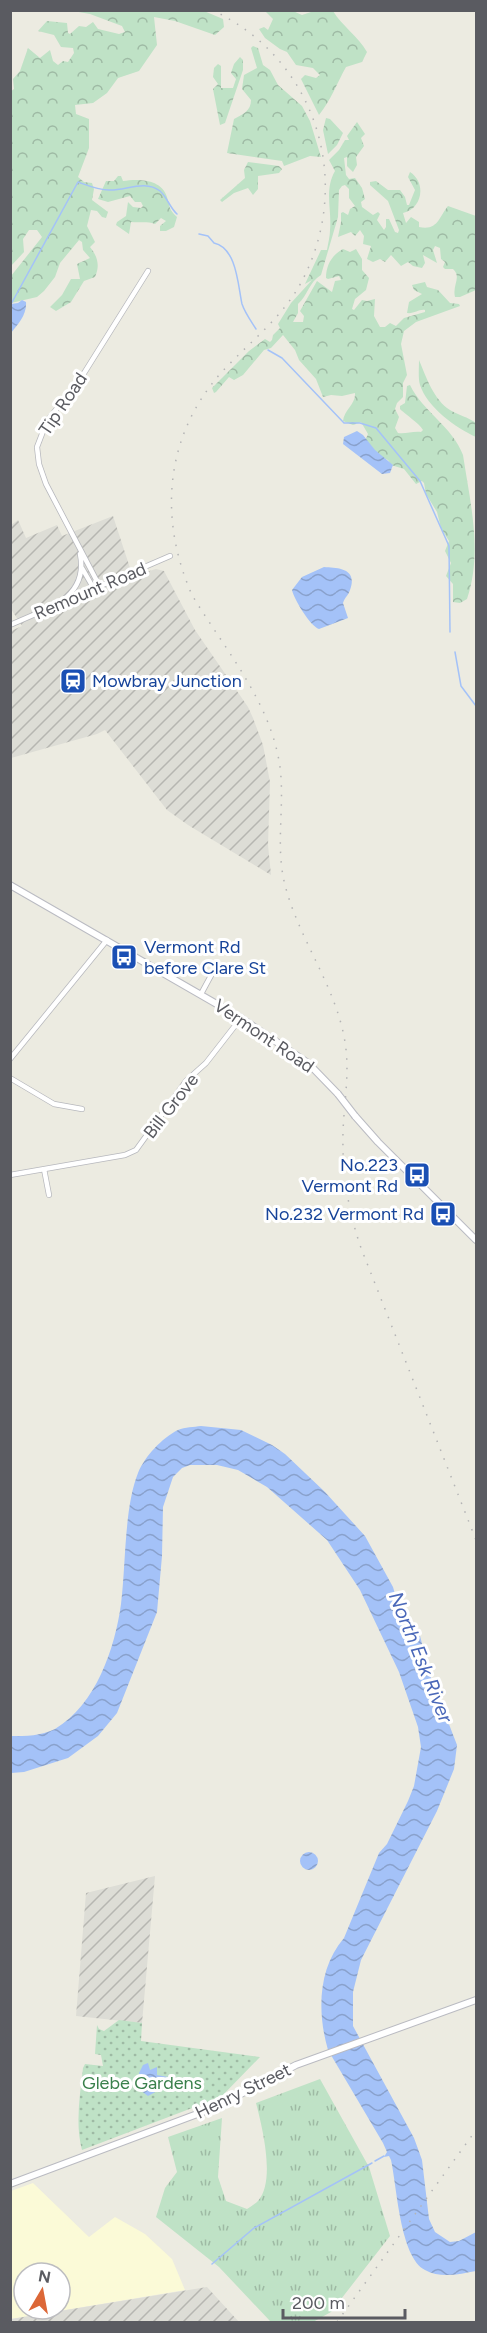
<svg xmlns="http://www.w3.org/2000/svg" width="487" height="2333" viewBox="0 0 487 2333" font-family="Figtree,sans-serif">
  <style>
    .commercial { fill: #fbfad7; fill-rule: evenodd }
    .industrial { fill: url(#industrial-furrows) }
    .grass { fill: url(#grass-tufts) }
    .forest { fill: url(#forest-crowns) }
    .park { fill: url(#park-dots) }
    .water { fill: url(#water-waves) }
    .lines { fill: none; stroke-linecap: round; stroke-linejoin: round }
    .stream { stroke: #a4c2f8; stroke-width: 1.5 }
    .street-casing { stroke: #b7b8bd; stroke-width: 6 }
    .secondary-casing { stroke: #babbc2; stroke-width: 8 }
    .street { stroke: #fff; stroke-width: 4.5 }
    .secondary { stroke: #fff; stroke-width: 6 }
    .rail { stroke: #b4b4b5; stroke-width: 1.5; stroke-dasharray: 1.5 8; stroke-linecap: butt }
    .secondary-bridge-casing { stroke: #babbc2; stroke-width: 8; stroke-linecap: butt }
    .secondary-bridge { stroke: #fff; stroke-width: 6 }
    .labels { text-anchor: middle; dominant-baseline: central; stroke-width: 6; stroke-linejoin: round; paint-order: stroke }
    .street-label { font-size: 18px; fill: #5a5b61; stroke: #fff }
    .transit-label { font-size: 18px; fill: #164399; stroke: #fff; text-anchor: start }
    .park-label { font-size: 18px; fill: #3a804c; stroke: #fff }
    .water-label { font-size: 20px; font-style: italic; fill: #4a68b9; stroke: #fff }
  </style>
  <defs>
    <pattern id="industrial-furrows" width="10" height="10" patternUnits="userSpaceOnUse" patternTransform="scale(1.5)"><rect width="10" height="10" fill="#ddddd6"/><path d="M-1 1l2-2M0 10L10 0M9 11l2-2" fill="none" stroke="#b6b6b1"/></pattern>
    <pattern id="grass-tufts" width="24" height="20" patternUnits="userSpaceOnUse" patternTransform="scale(1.5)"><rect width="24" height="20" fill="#bfe2c6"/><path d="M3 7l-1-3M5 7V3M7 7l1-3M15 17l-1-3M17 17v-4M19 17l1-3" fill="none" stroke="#9ebaa4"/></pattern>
    <pattern id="forest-crowns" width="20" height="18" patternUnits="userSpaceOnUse" patternTransform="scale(1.5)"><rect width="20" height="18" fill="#bfe2c6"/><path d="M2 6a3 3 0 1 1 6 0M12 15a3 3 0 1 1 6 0" fill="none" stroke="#9ebaa4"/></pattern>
    <pattern id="park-dots" width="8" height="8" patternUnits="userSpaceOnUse" patternTransform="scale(1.5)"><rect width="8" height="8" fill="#bfe2c6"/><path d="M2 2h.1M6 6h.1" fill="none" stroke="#9ebaa4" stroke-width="1.8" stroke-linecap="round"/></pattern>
    <pattern id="water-waves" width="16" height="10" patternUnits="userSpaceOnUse" patternTransform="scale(1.5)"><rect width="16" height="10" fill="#a4c2f8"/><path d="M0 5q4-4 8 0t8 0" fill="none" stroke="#89a1cc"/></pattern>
  </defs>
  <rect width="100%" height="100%" fill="#ecebe1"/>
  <path class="commercial" d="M33,2183L89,2237L115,2217L145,2234L172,2259L185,2290L11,2319V2191ZM24,2273H60V2309H24Z"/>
  <path class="industrial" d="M113,516L130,568L102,581L107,587L146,572L156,569L164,571L195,630L248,707L253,718L263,745L270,782L268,845L271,875L188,825L167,810L105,730L97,734L11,758V631L22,626L11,609V525L18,520L26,538L57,525L62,536Z
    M155,1876L142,2023L76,2016L86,1893Z
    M207,2287L239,2322H11V2319Z"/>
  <path class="grass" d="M320,2079L369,2167L390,2236L331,2312L313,2322H274L270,2321L219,2267L156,2217L165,2188L177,2172L168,2137L222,2118L218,2177L226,2201L247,2209C250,2207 255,2204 258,2201C276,2181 262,2126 256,2103Z"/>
  <path class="forest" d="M73,11H204L223,19L224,27L215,35L175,21L154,17L157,45L139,71L118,78L107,93L93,103L75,105L76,114L89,119V148L78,177L84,182L92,183L94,189L92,200L108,212L106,218L102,217L97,211L91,210L87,226L95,242L90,247C98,257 100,266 95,277L84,281L71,302L56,311L50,307L62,295L71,279H80L77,264L90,258L83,250L82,242L79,240L60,263L55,277L44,291L37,297L11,303V276L42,237L37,230H29L23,239L24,252L11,266L10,92L14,89L13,79L20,71L28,48L40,58L50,50L53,61L58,65L63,61L68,62L74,53L73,48L61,47L54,35L38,31L47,21L67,23L68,33L70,34L79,26L86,27L93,22L98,29L119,34L125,32L122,26L90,14Z
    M265,11H293L302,15L314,11H333C342,26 358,36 367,52L362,62L346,67C337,83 331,100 319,115L301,79L305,75L316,78L320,75L313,68L296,65L287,52L280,49L265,38L259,29L264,27L268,30L273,19Z
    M253,46L258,48L263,65L270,70L278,85L302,106L310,121L321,157L310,156L284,166L282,161L227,153L234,119C243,114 251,111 251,100L242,89L244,75L257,68L251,48Z
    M240,57L243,60V70L225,123L220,125L213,89L218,84L213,77L214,68L218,64L221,66V88H233L236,79L231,73L234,64Z
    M326,118L330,119L343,133L337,145L328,154L323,130Z
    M357,122L365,134L361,138L364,146L356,157L357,165L353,172L347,166V157L344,158L346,175L349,179L355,178L362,188L365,199L361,202L362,207L373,215L378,212L380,214L377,220L384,230L386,227V219H389L395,232L398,233L399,230L388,201L370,185V182L376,181L388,190H400L405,197L407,205H409L415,190L408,177L410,172C427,183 422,209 403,213L406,223L411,217L419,222V227C438,231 439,217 448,206L476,216V290L460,297H455C452,285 462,277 453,269H445L443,267L445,262L441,259L440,248L435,246L433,250L437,263L423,255L425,263L422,268L413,266L408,262L401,266L391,255L385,262L380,259L373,262L367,259L371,246L363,244L364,236L360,230L355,236L351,232L338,237L341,222V213L343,212L348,215L350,209L355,206L349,198V189L345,185L342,186L339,190L338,217L321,275C309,282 308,295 298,304V313L293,322H303L304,316L300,311L317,281L332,292L335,281L341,280L339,276L328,279L326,278C326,265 332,255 343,249L350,252L356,249L362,259V270L369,278L366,290L355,299L352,309L354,310L362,300L367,301L375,299L374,316L380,327H385L390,323L396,326L404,318L425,312V310C419,309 414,314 407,313L409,302L422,294L414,290L412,285L425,282L427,287L438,290L450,303L459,304L460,306L416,322L404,331L401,344L407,375L403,383V397L397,403L395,409L399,417L395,428L398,433C406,434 413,431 421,432L423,430C418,422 407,416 400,409V406L405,403L407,386L410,385C423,412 452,426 463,455C470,502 483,552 467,599L460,603L453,602V584L446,576L451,563L445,551L449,541L441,528L437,512L426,494L424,483L422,481L416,484L404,469L391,465L388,460L377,455L365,441L368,434L361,422L353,425L343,421C344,410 356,404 355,393L342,396L331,395L323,397L316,379L299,360L295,350L283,335L271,348L264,350L243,375L234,380L229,377L216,392L214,393L212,388L249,351L265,339L270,342L272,340L273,335L280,328L278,324L291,303L312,280L305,284L321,250H327C328,243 330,237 330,230C332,210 324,190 335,171L329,160L339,150L345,140H349L347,136Z
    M248,162L279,166L282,169L279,173L258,176V189L253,195L248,188L234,193L222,202L220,200L245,178L244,170Z
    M118,176H121L123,181C137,179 161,178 167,197C170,207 169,210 177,217L174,227L166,231H160V226L166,221L161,218L155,224C147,221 140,223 131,222L129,234L116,225L117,222L126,216L128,202L133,207L141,208L143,206L141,202H135L130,196L108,202L98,199L106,181H114Z
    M419,360C426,377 434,400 450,410C458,415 468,417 476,423V437C456,428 427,407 420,385C418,378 419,368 419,360Z"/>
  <path class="park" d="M119,2020L142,2023L141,2041L260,2057L221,2097L82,2150C75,2124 80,2095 83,2068L85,2064L103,2066L101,2055L95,2054L97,2025L99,2029L104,2031Z"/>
  <path class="water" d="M22,300L26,302C27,315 18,324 11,333V304L18,303Z
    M357,431L363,435L375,450L393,465L390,473L382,474L343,444L344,437Z
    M324,567C338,568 358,568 350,590C348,596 345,597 343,603L348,618L319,629C310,626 294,599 292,590L302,577Z
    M201,1426L241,1430L272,1445L285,1454L325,1492L365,1536L393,1587L399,1608L418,1628L430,1675L457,1745L454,1769L437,1811L361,1960L353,1992V2026L414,2138L422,2160L429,2219L435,2232L450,2242L459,2241L476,2232V2271C460,2274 441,2279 425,2270C400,2257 397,2187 391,2160L389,2156L384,2157L387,2152L383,2143L328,2050C317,2012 318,1968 344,1938L379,1853L387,1844L408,1801L414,1786L421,1747L418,1727L399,1672L360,1590L327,1540L267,1487L238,1470L217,1465H190L182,1468L173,1477L163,1507L162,1556L157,1612L117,1713L98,1736L68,1758L24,1772L11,1773V1736C26,1736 41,1736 55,1729C96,1705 115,1648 121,1604C126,1565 124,1508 138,1473C145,1456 162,1438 178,1430C185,1427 194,1427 201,1426Z
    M300 1861a9 9 0 1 1 18 0a9 9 0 1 1-18 0Z
    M148,2063L150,2070L157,2067V2075L174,2078L168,2081L159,2077L157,2080L159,2090L148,2096L140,2090L141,2084L144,2085L145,2081L143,2078L140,2079L139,2073L143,2065Z"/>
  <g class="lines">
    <path class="stream" d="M199,234L208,236L214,243C237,248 238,286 242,304C245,313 251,321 256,329
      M10,306L78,182C89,186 98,190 109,190C125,191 145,179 160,191C167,197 170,208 177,214
      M268,350L282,358L344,423H360L376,428L420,481L449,546L450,632
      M455,652L461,686L476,706
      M375,2161L384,2156
      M212,2264L254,2228L372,2163"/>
    <defs>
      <path id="street" d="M82,568L94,589
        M100,587L46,484L39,464L37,447L47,421L81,378L148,271
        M62,601C78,589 84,573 80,554
        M10,625L170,556
        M201,994L214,970
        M10,1059L107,940
        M10,1078L54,1104L82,1109
        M44,1169L49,1195
        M10,1175L125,1155L136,1150L186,1081L206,1063L241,1018"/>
      <path id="secondary" d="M10,885L241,1018L308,1063L338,1094
        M355,1116L378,1142L476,1240
        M10,2184L216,2107L296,2065L476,2000"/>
    </defs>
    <use href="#street" class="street-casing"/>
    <use href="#secondary" class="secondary-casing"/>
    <use href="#street" class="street"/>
    <use href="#secondary" class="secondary"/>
    <path class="rail" d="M212,10C315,58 354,179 303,279C283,318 249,342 220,374C164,438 159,520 192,595C225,650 271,702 280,767C285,807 275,846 285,885C299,940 336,986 345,1042C350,1073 344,1102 343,1132C342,1173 348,1210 361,1248L476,1540
      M337,2322L476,2130"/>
    <defs>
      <path id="secondary-bridge" d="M338,1094L355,1116"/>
    </defs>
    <use href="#secondary-bridge" class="secondary-bridge-casing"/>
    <use href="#secondary-bridge" class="secondary-bridge"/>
  </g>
  <defs>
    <symbol id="station-square" viewBox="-11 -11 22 22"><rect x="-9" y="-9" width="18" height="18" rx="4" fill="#1a4fb4" stroke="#fff"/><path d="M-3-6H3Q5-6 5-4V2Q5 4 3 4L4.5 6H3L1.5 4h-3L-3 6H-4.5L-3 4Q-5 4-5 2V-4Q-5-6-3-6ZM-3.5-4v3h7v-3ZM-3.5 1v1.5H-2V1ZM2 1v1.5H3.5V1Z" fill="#fff"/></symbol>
    <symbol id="bus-square" viewBox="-11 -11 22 22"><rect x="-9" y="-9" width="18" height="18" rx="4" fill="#1a4fb4" stroke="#fff"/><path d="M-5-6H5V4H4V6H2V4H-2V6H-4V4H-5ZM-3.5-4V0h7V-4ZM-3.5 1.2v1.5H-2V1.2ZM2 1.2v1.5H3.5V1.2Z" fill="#fff"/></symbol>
  </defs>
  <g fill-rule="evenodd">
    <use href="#station-square" x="58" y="666" width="30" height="30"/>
    <use href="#bus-square" x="109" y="942" width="30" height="30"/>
    <use href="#bus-square" x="402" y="1160" width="30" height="30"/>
    <use href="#bus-square" x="428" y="1199" width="30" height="30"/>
  </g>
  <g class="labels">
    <g class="street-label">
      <text transform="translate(63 404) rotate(-56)">Tip Road</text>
      <text transform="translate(90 591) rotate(-23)">Remount Road</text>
      <text transform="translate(264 1036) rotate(34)">Vermont Road</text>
      <text transform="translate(171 1106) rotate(-52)">Bill Grove</text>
      <text transform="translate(243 2091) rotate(-26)">Henry Street</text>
    </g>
    <g class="transit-label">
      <text x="92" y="681">Mowbray Junction</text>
      <text x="144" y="947">Vermont Rd<tspan x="144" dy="21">before Clare St</tspan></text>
      <text x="398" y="1165" text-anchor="end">No.223<tspan x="398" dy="21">Vermont Rd</tspan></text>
      <text x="424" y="1214" text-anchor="end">No.232 Vermont Rd</text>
    </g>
    <g class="park-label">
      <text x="142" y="2083">Glebe Gardens</text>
    </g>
    <g class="water-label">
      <text transform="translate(421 1657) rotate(68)">North Esk River</text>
    </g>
  </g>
  <rect width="487" height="2333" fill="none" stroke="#5a5b61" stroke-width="24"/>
  <g transform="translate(42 2291) rotate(10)"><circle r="28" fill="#ffffff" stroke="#bdbdc0" stroke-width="1.5"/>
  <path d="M0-4.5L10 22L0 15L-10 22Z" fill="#dc6737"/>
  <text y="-9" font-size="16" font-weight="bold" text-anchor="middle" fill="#5a5b61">N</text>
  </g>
  <path d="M283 2309v9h122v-9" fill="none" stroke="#5a5b61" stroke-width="3"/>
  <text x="292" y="2309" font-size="18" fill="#5a5b61" stroke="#ffffff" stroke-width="4.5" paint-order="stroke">200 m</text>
</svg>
